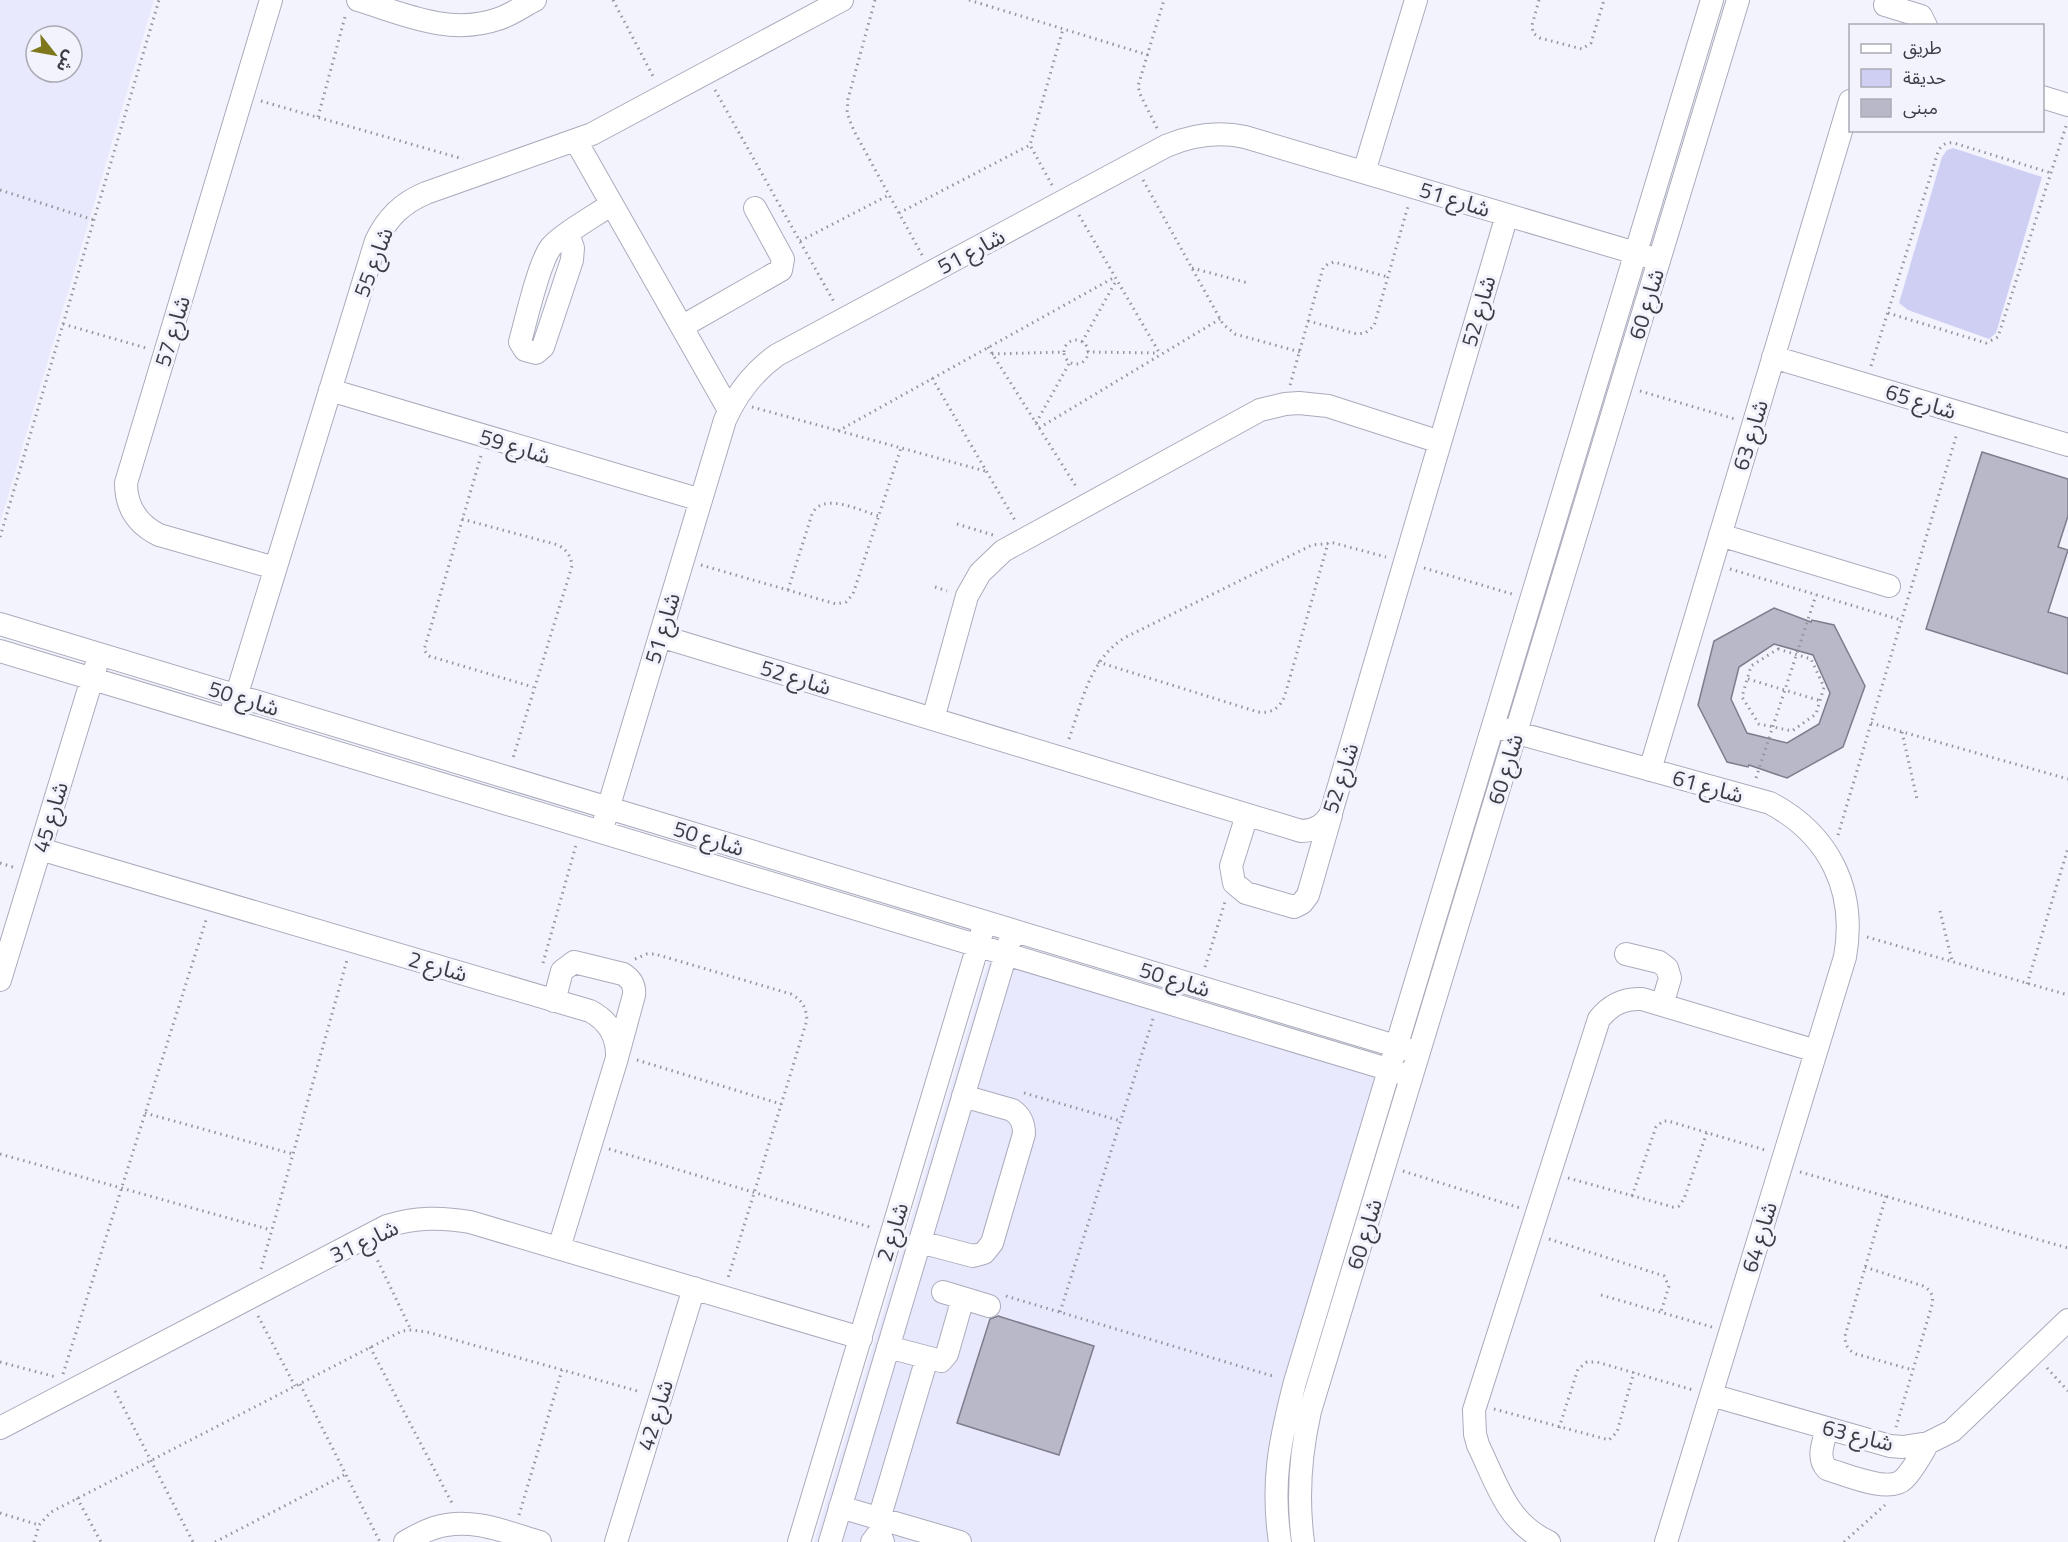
<svg xmlns="http://www.w3.org/2000/svg" width="2068" height="1542" viewBox="0 0 2068 1542" font-family="'Titillium Web','Noto Sans Arabic',sans-serif">
  <style>
    .built { fill: #e8e9fd; fill-rule: evenodd }
    .green { fill: #cfcff4 }
    .building { fill: #b8b8c9; stroke: #7d7d8d; stroke-width: 1.5; fill-rule: evenodd }
    .lines { fill: none; stroke-linecap: round; stroke-linejoin: round }
    .minor-casing { stroke: #abacbc; stroke-width: 24 }
    .path { stroke: #95959e; stroke-width: 3; stroke-dasharray: 1.5 4.5; stroke-linecap: butt }
    .minor { stroke: #fff; stroke-width: 22 }
    .labels { text-anchor: middle; dominant-baseline: central; stroke-width: 6; stroke-linejoin: round; paint-order: stroke }
    .street-label { font-size: 22px; fill: #3c3c43; stroke: #f2f3fd }
  </style>
  <rect width="100%" height="100%" fill="#f2f3fd"/>
  <path class="built" d="M0,0H154L0,523ZM36,36H72V72H36Z
    M995,939L1403,1062L1297,1420L1288,1474V1501L1292,1542H814Z"/>
  <path class="green" d="M1953,148L2042,177L1996,333L1989,339L1908,310L1899,303L1942,157L1947,150Z"/>
  <path class="building" d="M1982,452L2068,479V516L2058,547L2068,550L2048,612L2068,618V674L1926,629Z
    M1774,608L1811,622L1812,620L1834,625L1865,686L1843,747L1787,778L1749,765L1748,767L1727,762L1698,705L1714,641ZM1774,644L1813,655L1830,693L1819,724L1787,743L1747,733L1731,699L1739,667Z
    M998,1316L1094,1346L1059,1455L957,1423L990,1319Z"/>
  <g class="lines">
    <defs>
      <path id="minor" d="M271,0L126,483C126,507 137,524 159,535L275,568
        M358,0C404,14 450,36 498,19C511,15 523,6 535,0
        M1885,5L1921,16L1926,26
        M2042,97L2068,105
        M576,141L729,410
        M1364,172L1416,0
        M568,234L573,248L572,260L543,347L536,353L525,350L520,342C526,320 539,262 551,247C562,234 596,215 612,204
        M683,326L781,270L783,259L755,208
        M1773,357L2068,445
        M330,390L701,500
        M1720,535L1889,586
        M0,624L1412,1051
        M660,636L1301,831C1315,831 1325,825 1331,813L1507,215
        M0,651L1404,1074
        M232,710L376,241C387,218 402,203 426,193L592,134L842,0
        M933,719L967,596L980,573L1003,551L1260,410L1285,404L1299,403L1328,406L1440,442
        M1503,729L1770,803C1829,834 1857,890 1845,957L1666,1542
        M1650,770L1850,101
        M1247,815L1231,866L1234,883L1246,893L1294,907L1302,903L1308,895L1331,815
        M604,822L725,420C737,393 753,372 777,355L1166,146C1192,135 1217,131 1245,137L1649,257
        M40,849L590,1011C609,1021 618,1037 617,1058L559,1248
        M1626,954L1659,962L1667,968L1670,978L1662,1005
        M0,980L96,666
        M554,1001L562,971L574,962L623,974C631,979 635,985 634,995L618,1054
        M920,1242L973,1256L984,1253L992,1243L1024,1134C1024,1123 1021,1116 1012,1110L963,1096
        M943,1292L989,1306
        M888,1347L941,1361L947,1354L963,1298
        M1711,1395L1890,1446L1903,1447L1928,1443L1952,1431L2068,1320
        M0,1428L387,1226C416,1217 441,1217 470,1222L861,1338
        M1827,1428C1824,1442 1816,1457 1827,1469C1847,1475 1889,1494 1904,1479C1914,1469 1921,1455 1928,1443
        M840,1507L960,1542
        M879,1519L927,1358
        M405,1542C414,1537 424,1531 434,1528C470,1516 506,1532 540,1542
        M616,1542L694,1288
        M799,1542L982,932
        M830,1542L1010,940
        M872,1542L879,1533L883,1542
        M1280,1542C1271,1482 1280,1440 1295,1382L1712,0
        M1303,1542C1297,1497 1300,1455 1310,1411L1738,0
        M1549,1542C1507,1523 1497,1484 1478,1445L1475,1434L1474,1410L1599,1019C1611,1004 1624,998 1642,999L1816,1051"/>
    </defs>
    <use href="#minor" class="minor-casing"/>
    <path class="path" d="M613,0L654,78
      M875,0L848,99L847,113L854,131L922,255
      M969,0L1148,55
      M1539,0L1532,25L1533,33L1540,38L1582,49L1591,43L1604,0
      M715,90L834,302
      M261,101L463,159
      M318,117L346,13
      M1157,128L1140,94L1138,86L1164,0
      M1143,180L1223,324L1235,334L1300,352
      M1052,185L1030,145L1063,29
      M0,190L94,220
      M899,213L1030,145
      M1079,215L1160,354
      M800,241L889,195
      M1192,268L1248,283
      M1888,313L1986,343L1998,337L2067,123
      M1308,321L1357,334L1365,333L1374,326L1408,206
      M63,324L146,348
      M1064 352a12 12 0 1 1 24 0a12 12 0 1 1-24 0Z
      M1082,342L1116,281
      M988,347L1077,488
      M1087,352L1159,353
      M992,354L1064,352
      M1871,366L1938,152C1941,145 1946,142 1954,143L2051,173
      M932,378L1016,522
      M1290,385L1323,268L1328,264L1334,262L1388,277
      M1640,391L1735,419
      M752,407L985,471
      M1036,423L1070,362
      M1039,428L1220,319
      M838,431L1115,277
      M481,456L424,650L429,656L533,687
      M462,519L558,545C567,550 571,556 572,566L513,758
      M957,524L993,535
      M0,537L159,0
      M701,565L836,604L846,602L853,594L901,448
      M1424,568L1512,594
      M1730,569L1901,620
      M935,587L947,591
      M788,590L812,514C823,491 860,511 879,516
      M1778,649L1811,659L1824,687L1816,714L1792,731L1759,724L1742,697L1751,666Z
      M1098,662L1258,712C1272,714 1281,707 1285,695L1328,543
      M1748,679L1821,701
      M1871,723L2068,779
      M1902,732L1917,799
      M1069,739C1082,702 1089,661 1124,638L1312,545L1334,543L1386,557
      M1756,778L1816,595
      M1838,835L1957,433
      M0,863L16,868
      M1940,911L1952,961
      M1867,937L2068,995
      M635,959L647,954H655L791,994C802,1000 806,1007 807,1020L728,1278
      M543,963L576,845
      M1205,967L1225,902
      M2027,984L2068,848
      M637,1060L781,1104
      M1024,1093L1121,1121
      M145,1113L293,1154
      M609,1149L873,1228
      M0,1154L271,1230
      M1403,1171L1520,1208
      M1800,1172L2068,1248
      M1568,1178L1673,1207L1679,1206L1684,1199L1707,1132
      M1632,1196L1656,1127L1663,1121H1668L1765,1150
      M1886,1196L1845,1336C1845,1345 1848,1350 1856,1354L1913,1370
      M1549,1239L1664,1276L1669,1286L1661,1312
      M375,1255L411,1330
      M1865,1267L1923,1286C1931,1290 1934,1296 1932,1305L1896,1427
      M261,1269L347,960
      M1601,1295L1712,1327
      M1006,1296L1276,1377
      M1060,1312L1153,1019
      M258,1316L295,1386
      M370,1347L453,1505
      M0,1362L56,1377
      M2047,1368L2068,1391
      M63,1374L207,917
      M300,1384L380,1542
      M115,1391L193,1542
      M1494,1409L1609,1440L1617,1432L1634,1372
      M1559,1428L1578,1369L1587,1362H1597L1693,1390
      M77,1498L101,1542
      M0,1513L39,1525
      M519,1515L562,1370
      M34,1542L39,1525L51,1512L402,1331L411,1330L427,1332L641,1392
      M215,1542L346,1474
      M1844,1542L1885,1505"/>
    <use href="#minor" class="minor"/>
  </g>
  <g class="labels">
    <g class="street-label">
      <text transform="translate(1455 199) rotate(17)">شارع 51</text>
      <text transform="translate(971 251) rotate(-28)">شارع 51</text>
      <text transform="translate(373 262) rotate(-69)">شارع 55</text>
      <text transform="translate(1646 304) rotate(-73)">شارع 60</text>
      <text transform="translate(1478 311) rotate(-74)">شارع 52</text>
      <text transform="translate(172 331) rotate(-73)">شارع 57</text>
      <text transform="translate(1921 401) rotate(17)">شارع 65</text>
      <text transform="translate(1750 435) rotate(-73)">شارع 63</text>
      <text transform="translate(515 446) rotate(17)">شارع 59</text>
      <text transform="translate(662 628) rotate(-73)">شارع 51</text>
      <text transform="translate(796 677) rotate(17)">شارع 52</text>
      <text transform="translate(244 698) rotate(17)">شارع 50</text>
      <text transform="translate(1505 769) rotate(-73)">شارع 60</text>
      <text transform="translate(1340 778) rotate(-72)">شارع 52</text>
      <text transform="translate(1708 786) rotate(15)">شارع 61</text>
      <text transform="translate(50 817) rotate(-73)">شارع 45</text>
      <text transform="translate(709 838) rotate(17)">شارع 50</text>
      <text transform="translate(438 966) rotate(16)">شارع 2</text>
      <text transform="translate(1175 979) rotate(17)">شارع 50</text>
      <text transform="translate(892 1232) rotate(-73)">شارع 2</text>
      <text transform="translate(1364 1234) rotate(-73)">شارع 60</text>
      <text transform="translate(1759 1237) rotate(-73)">شارع 64</text>
      <text transform="translate(364 1241) rotate(-25)">شارع 31</text>
      <text transform="translate(655 1415) rotate(-73)">شارع 42</text>
      <text transform="translate(1858 1435) rotate(14)">شارع 63</text>
    </g>
  </g>
  <rect x="1849" y="24" width="195" height="108" fill="#f2f3fd" stroke="#a9aab3" stroke-width="1.5"/>
  <rect x="1861" y="44" width="30" height="9" fill="#ffffff" stroke="#a9aab3" stroke-width="1.5"/>
  <text x="1903" y="54" font-size="18" fill="#3c3c43">طريق</text>
  <rect x="1861" y="69" width="30" height="18" fill="#cfcff4" stroke="#a9aab3" stroke-width="1.5"/>
  <text x="1903" y="84" font-size="18" fill="#3c3c43">حديقة</text>
  <rect x="1861" y="99" width="30" height="18" fill="#b8b8c9" stroke="#a9aab3" stroke-width="1.5"/>
  <text x="1903" y="114" font-size="18" fill="#3c3c43">مبنى</text>
  <g transform="translate(54 54) rotate(121)"><circle r="28" fill="#f2f3fd" stroke="#a9aab3" stroke-width="1.5"/>
  <path d="M0-4.5L10 22L0 15L-10 22Z" fill="#7e771b"/>
  <text y="-9" font-size="16" font-weight="bold" text-anchor="middle" fill="#3c3c43">ش</text>
  </g>
</svg>
